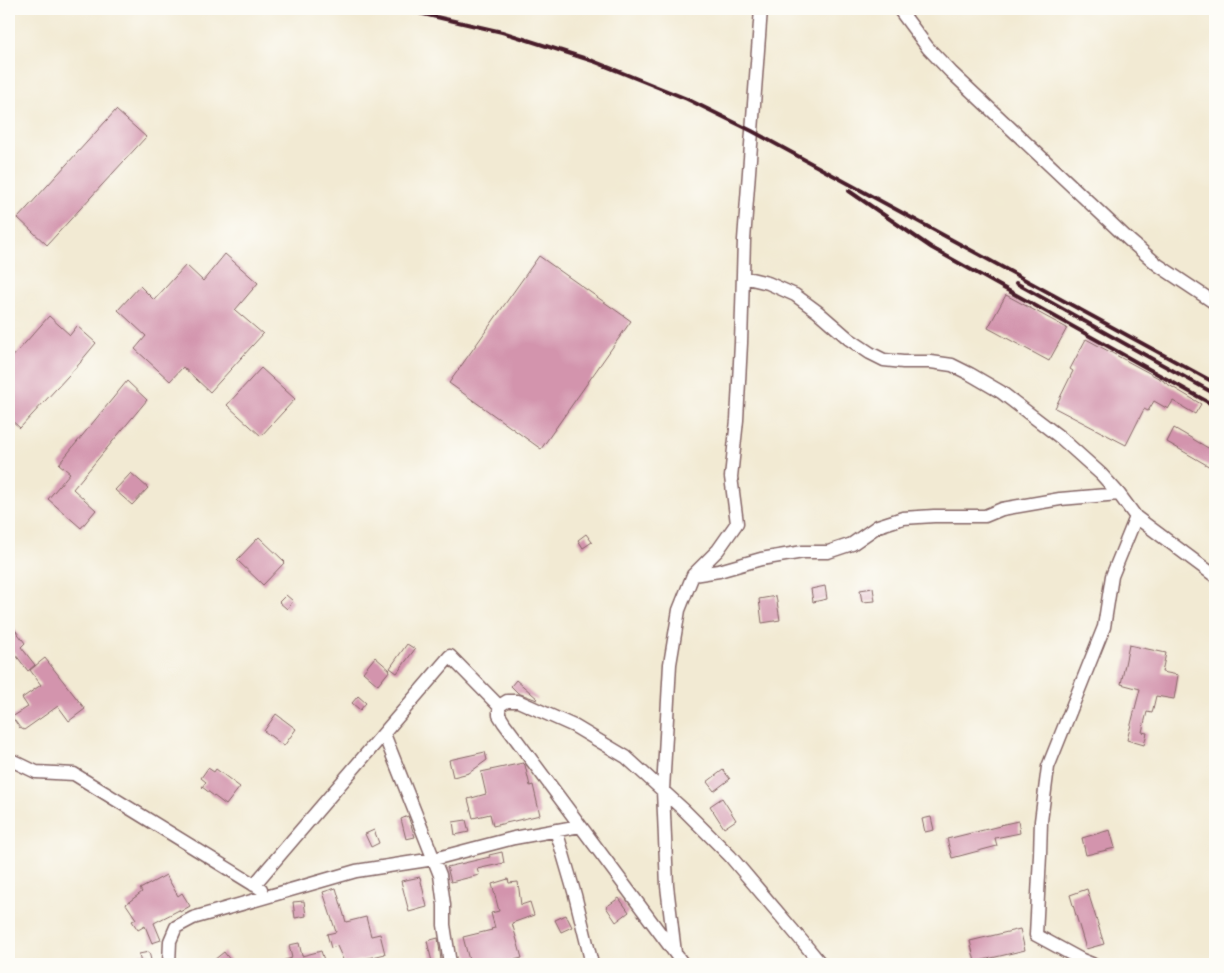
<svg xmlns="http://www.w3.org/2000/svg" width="1224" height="973" viewBox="0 0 1224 973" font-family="Vollkorn,serif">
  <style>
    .building { fill: #d394ad }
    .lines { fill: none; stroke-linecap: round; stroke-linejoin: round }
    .minor-casing { stroke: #856666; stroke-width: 15 }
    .minor { stroke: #fff; stroke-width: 12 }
    .rail { stroke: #4a1f2b; stroke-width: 4 }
  </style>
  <rect width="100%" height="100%" fill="#fdfcf7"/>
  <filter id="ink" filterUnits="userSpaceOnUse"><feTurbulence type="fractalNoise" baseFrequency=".02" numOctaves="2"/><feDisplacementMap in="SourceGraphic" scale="10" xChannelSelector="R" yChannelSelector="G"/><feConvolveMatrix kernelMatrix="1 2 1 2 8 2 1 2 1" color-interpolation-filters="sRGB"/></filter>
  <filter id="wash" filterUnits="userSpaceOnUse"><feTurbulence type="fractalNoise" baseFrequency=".0096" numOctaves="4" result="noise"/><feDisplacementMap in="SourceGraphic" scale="20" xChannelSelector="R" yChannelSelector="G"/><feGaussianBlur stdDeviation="1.12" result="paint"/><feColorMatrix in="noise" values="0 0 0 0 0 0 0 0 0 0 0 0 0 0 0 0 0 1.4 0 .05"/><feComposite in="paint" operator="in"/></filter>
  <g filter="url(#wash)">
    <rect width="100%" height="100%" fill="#f2ead3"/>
    <g id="blocks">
      <path class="building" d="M116,110L146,137L47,245L18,218Z
        M225,254L258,283L235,310L263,334L210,392L183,367L170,381L135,349L146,336L118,310L140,286L154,300L186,265L203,281Z
        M539,256L631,321L541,449L449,383Z
        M1006,295L1067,328L1049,361L988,328Z
        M49,316L70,335L77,326L96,343L81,361V362L20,428L9,418V361Z
        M1086,339L1164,381V382L1201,404L1195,414L1173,401L1168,409L1154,401L1148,411L1144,409L1126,445L1055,408L1073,371L1070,369Z
        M261,368L295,399L261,436L227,405Z
        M127,381L147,400L73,489L96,510L81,528L48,499L70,473L59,464Z
        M1174,428L1215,452V462L1212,468L1167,442Z
        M131,473L148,488L132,505L115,490Z
        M586,534L592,542L583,548L578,540Z
        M259,537L285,562L263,585L237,560Z
        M825,586L827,599L813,602L811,589Z
        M873,588L875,601L862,602L860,590Z
        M286,595L293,601L287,609L279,602Z
        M776,596L780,620L762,623L759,599Z
        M9,622L25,643L21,647L35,665L28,671L9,646Z
        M407,644L415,649L397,673L390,668Z
        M1129,645L1166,653L1162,672L1178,675L1174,699L1156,696L1152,713L1147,712L1142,732L1147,733L1144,745L1127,740L1140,689L1121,684Z
        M375,657L390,670L378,685L363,672Z
        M45,658L85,709L69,721L58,706L24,730L20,728L12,717L28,707L22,698L41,685L30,670Z
        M516,680L538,699L537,700L518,693L511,686Z
        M358,696L366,703L360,710L352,703Z
        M276,714L296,729L284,746L264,731Z
        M485,752L487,760L469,773L453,777L449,760Z
        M523,763L525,765L530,786L533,785L540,815L493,826L490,814L473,818L468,799L486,794L481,772Z
        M208,768L214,772L216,769L240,787L226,805L202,787L206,782L201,778Z
        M723,770L730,779L714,791L707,782Z
        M722,798L736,820L724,828L710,806Z
        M408,816L415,837L406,839L401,819Z
        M931,817L934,830L925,832L922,819Z
        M466,820L469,832L455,835L453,822Z
        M1018,821L1020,833L995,838L997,846L952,858L947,839L1000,826V825Z
        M374,830L379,843L371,847L365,834Z
        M1110,830L1115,848L1086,855L1082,838Z
        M502,852L504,863L477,869L479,875L451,882L447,867L490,857L489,855Z
        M166,875L178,896L182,893L190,906L180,912L179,910L154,923L161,940L152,943L145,926L138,930L132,921L136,919L126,904L142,892L140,889Z
        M420,877L427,907L409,912L401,881Z
        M508,879L509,883L518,882L521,905L530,902L534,915L512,923L522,958L498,964H470L463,937L492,930L491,929L495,928L491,913L499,911L492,884Z
        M336,888L346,922L366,917L371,936L380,934L385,954L345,964L337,946L331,948L327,934L336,932L323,892Z
        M1087,889L1104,944L1086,949L1070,895Z
        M619,898L629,912L616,922L606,907Z
        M304,901L306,916L295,918L293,902Z
        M566,915L572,927L561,932L555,920Z
        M1020,929L1025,950L975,962L970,941Z
        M438,938L441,960L432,962L427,941Z
        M299,943L302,956L321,951L324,960L306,964H282V961L292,958L289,945Z
        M149,952L152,964H141L139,954Z
        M224,952L233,964H209Z"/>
    </g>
  </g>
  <g filter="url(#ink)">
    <use href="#blocks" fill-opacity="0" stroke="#856666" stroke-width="1"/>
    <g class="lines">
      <defs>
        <path id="minor" d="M899,9L928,48L951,72L1128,239L1158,265L1215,303
          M743,277L768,283L795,295L818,312L849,339L870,353L884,360L903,362H931L952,365L970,374L1001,392L1061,438L1101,474L1119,494L1136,517L1215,576
          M693,575L719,571L761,559L803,552H828L852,544L878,526L903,518L934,516H985L1002,509L1060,499L1119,494
          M499,706L507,701H518L574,726L626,757L685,811L730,856L802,941L821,964
          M384,734L440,875L444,905V925L450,964
          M9,759L36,772L74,774L261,889
          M556,830L575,895L592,964
          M254,885L450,656L499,706V715L504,723L683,964
          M675,953L667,886L663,790L670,664L679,610L693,575L718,550L737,523L731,477L737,420L741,343L744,240L761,9
          M169,964L170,941L176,927L193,918L356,871L434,859L514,838L580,826
          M1092,964L1082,960L1036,935L1040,855L1041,821L1048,767L1104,627L1112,576L1136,517"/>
      </defs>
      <use href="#minor" class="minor-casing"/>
      <use href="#minor" class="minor"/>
      <path class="rail" d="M384,9L419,13L502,32L593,61L687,99L752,131L1215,383
        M849,191L932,248L1215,406
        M1016,283L1215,394"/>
    </g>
  </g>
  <rect width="1224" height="973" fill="none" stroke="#fdfcf7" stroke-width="30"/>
</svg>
